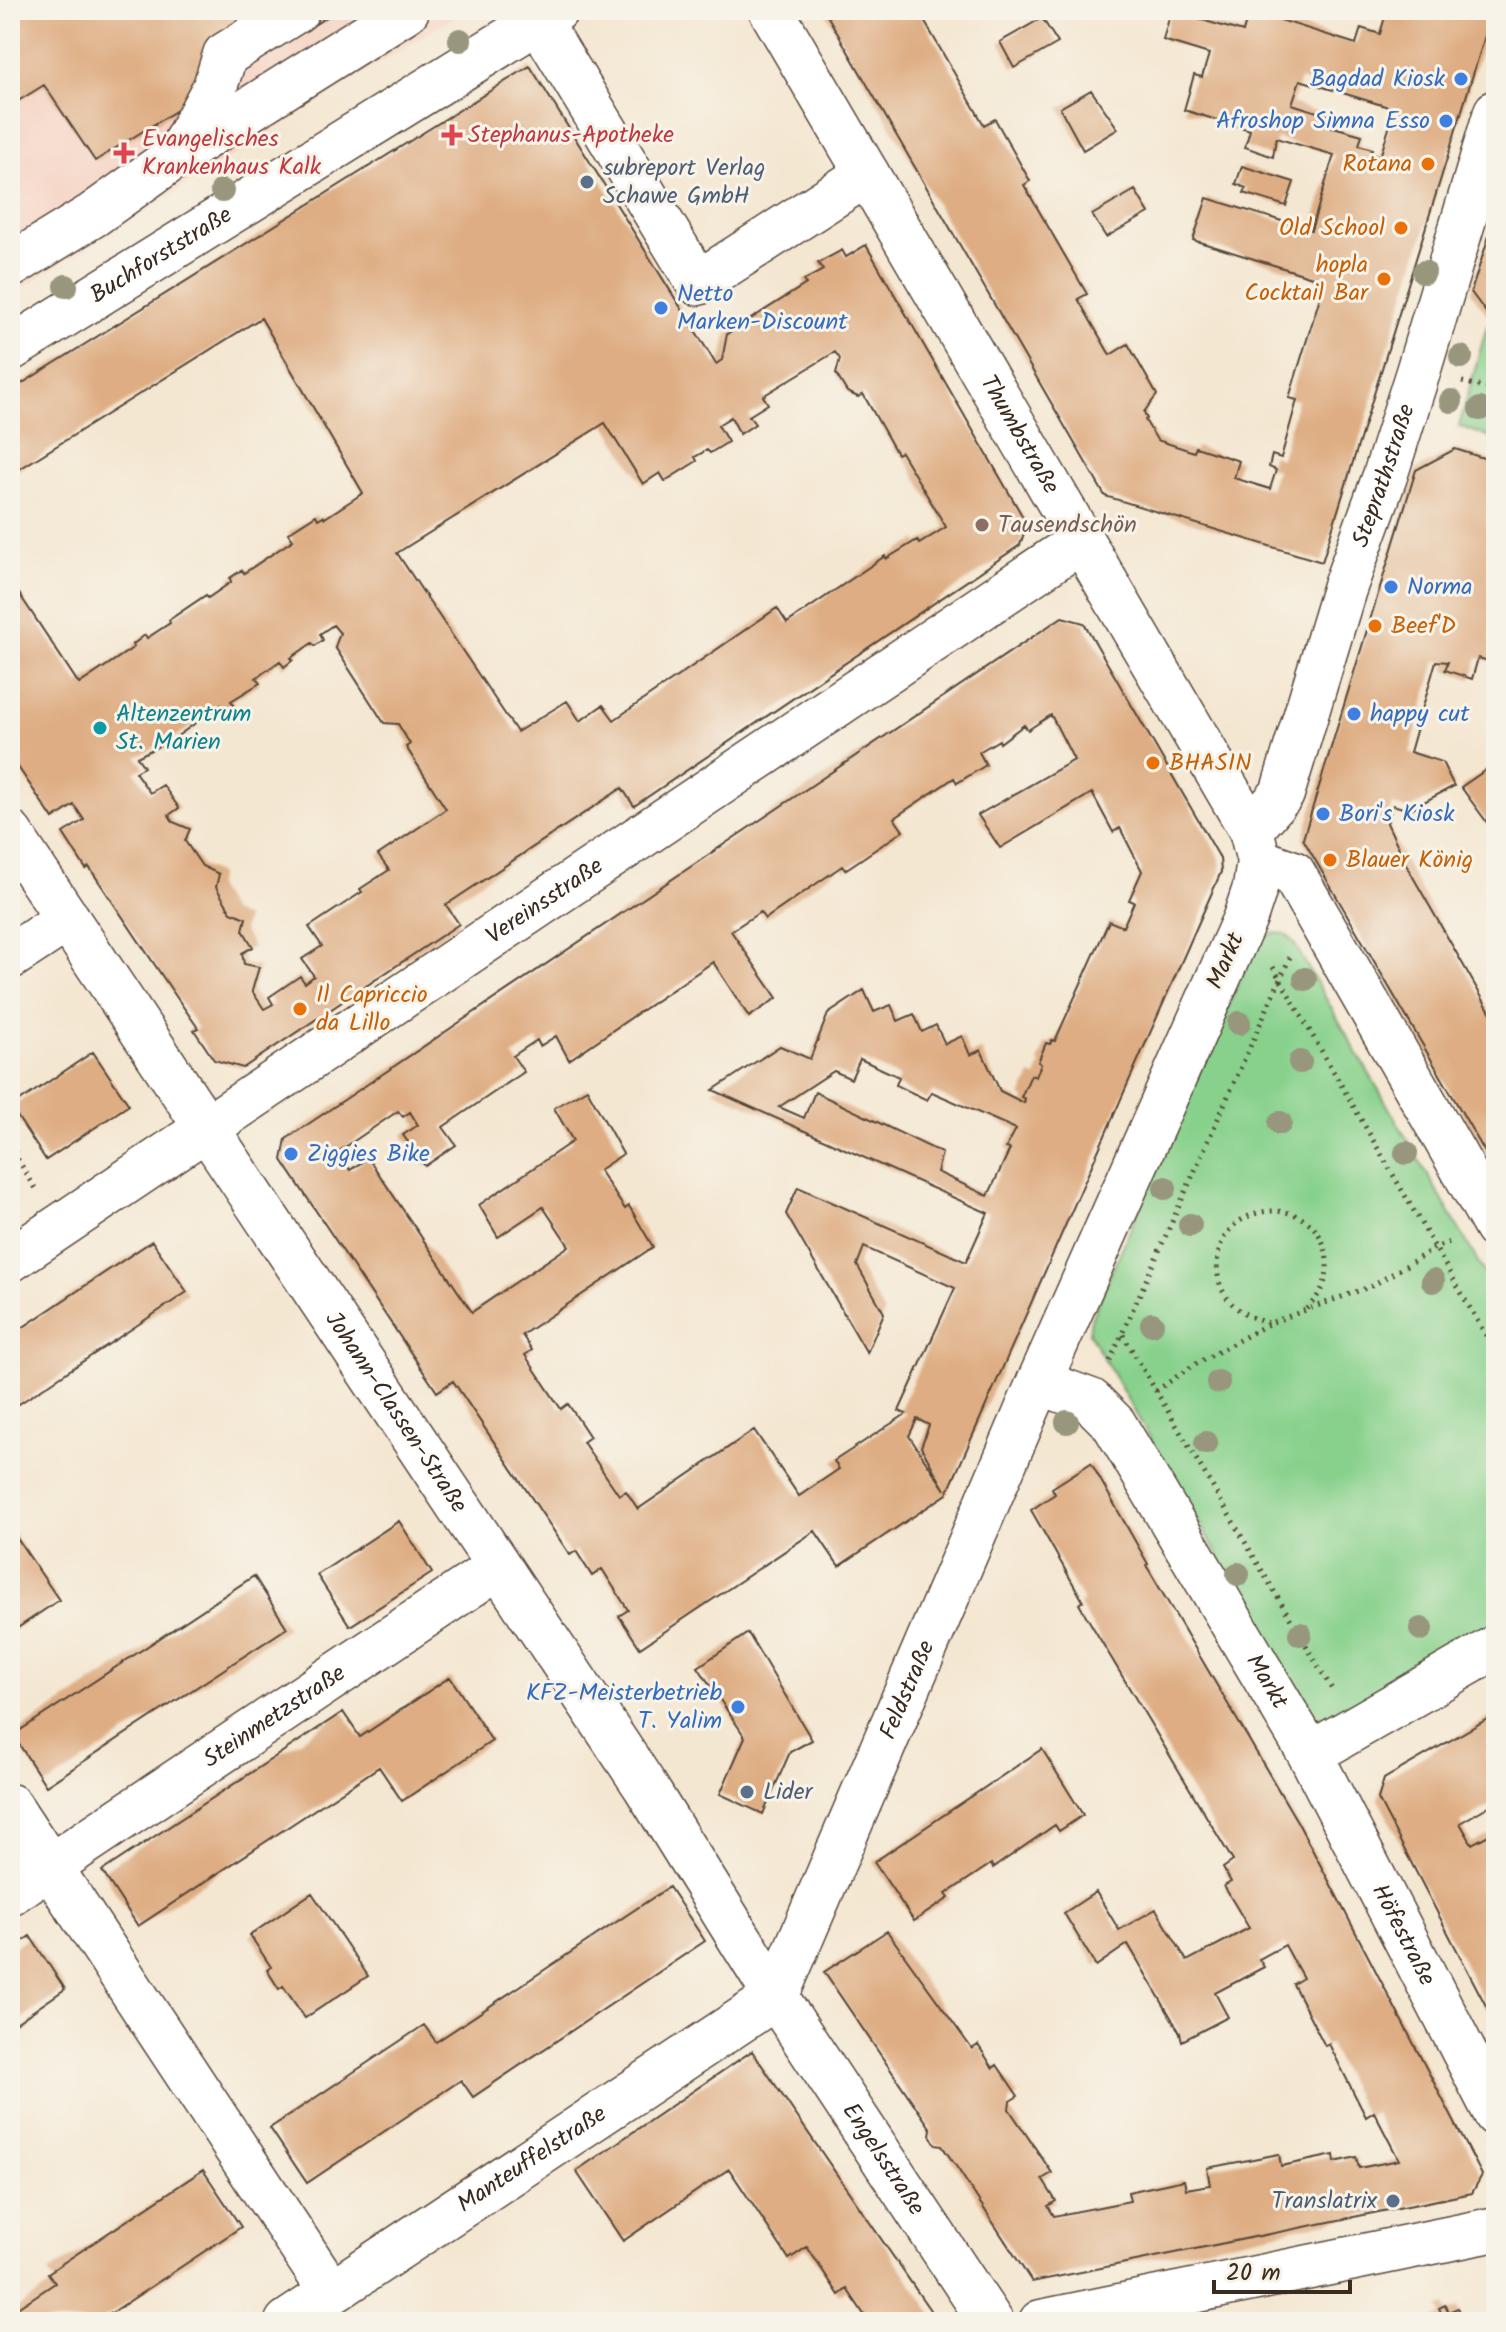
<svg xmlns="http://www.w3.org/2000/svg" width="1506" height="2332" viewBox="0 0 1506 2332" font-family="Kalam,sans-serif">
  <style>
    .built { fill: #f5d2c2 }
    .green { fill: #88d18c; stroke: #627e55; stroke-width: 2 }
    .building { fill: #dead83; fill-rule: evenodd }
    .lines { fill: none; stroke-linecap: round; stroke-linejoin: round }
    .minor-casing { stroke: #574639; stroke-width: 47 }
    .path { stroke: #574639; stroke-width: 5; stroke-dasharray: 2 6; stroke-linecap: butt }
    .minor { stroke: #fff; stroke-width: 44 }
    .tree { fill: #99967e }
    .shop-dot { fill: #3f7fe0; stroke: #f7f3e8; stroke-width: 3 }
    .health-dot { fill: #e0444e; stroke: #f7f3e8; stroke-width: 3 }
    .food-dot { fill: #e8710a; stroke: #f7f3e8; stroke-width: 3 }
    .service-dot { fill: #5c6f8a; stroke: #f7f3e8; stroke-width: 3 }
    .education-dot { fill: #8d6e63; stroke: #f7f3e8; stroke-width: 3 }
    .culture-dot { fill: #0f9aa8; stroke: #f7f3e8; stroke-width: 3 }
    .labels { text-anchor: middle; dominant-baseline: central; stroke-width: 6; stroke-linejoin: round; paint-order: stroke }
    .shop-label { font-size: 24px; fill: #366cbe; stroke: #f7f3e8; text-anchor: start }
    .health-label { font-size: 24px; fill: #be3a42; stroke: #f7f3e8; text-anchor: start }
    .food-label { font-size: 24px; fill: #c56008; stroke: #f7f3e8; text-anchor: start }
    .service-label { font-size: 24px; fill: #4e5e75; stroke: #f7f3e8; text-anchor: start }
    .street-label { font-size: 24px; fill: #3b2a1e; stroke: #f7f3e8 }
    .education-label { font-size: 24px; fill: #785e54; stroke: #f7f3e8; text-anchor: start }
    .culture-label { font-size: 24px; fill: #0d838f; stroke: #f7f3e8; text-anchor: start }
  </style>
  <rect width="100%" height="100%" fill="#f7f3e8"/>
  <filter id="ink" filterUnits="userSpaceOnUse"><feTurbulence type="fractalNoise" baseFrequency=".0125" numOctaves="2"/><feDisplacementMap in="SourceGraphic" scale="16" xChannelSelector="R" yChannelSelector="G"/><feConvolveMatrix kernelMatrix="1 2 1 2 8 2 1 2 1" color-interpolation-filters="sRGB"/></filter>
  <filter id="wash" filterUnits="userSpaceOnUse"><feTurbulence type="fractalNoise" baseFrequency=".006" numOctaves="4" result="noise"/><feDisplacementMap in="SourceGraphic" scale="32" xChannelSelector="R" yChannelSelector="G"/><feGaussianBlur stdDeviation="1.8" result="paint"/><feColorMatrix in="noise" values="0 0 0 0 0 0 0 0 0 0 0 0 0 0 0 0 0 1.4 0 .05"/><feComposite in="paint" operator="in"/></filter>
  <g filter="url(#wash)">
    <rect width="100%" height="100%" fill="#f4e7d2"/>
    <path class="built" d="M10,10H464L10,295Z"/>
    <path class="green" d="M1487,326L1496,327V440L1459,426Z
      M1276,933L1285,934L1292,940L1496,1293V1633L1317,1725L1089,1333L1091,1319L1255,945L1264,937Z"/>
    <g id="blocks">
      <path class="building" d="M10,10H338L95,161L44,85L10,106Z
        M824,10H918L984,125L995,119L1030,181L1024,185L1087,294L1078,299L1110,355L1128,344L1157,395L1144,412L1147,419L1145,420L1157,440L1194,452L1196,447L1239,461L1234,478L1270,489L1276,470L1269,467L1272,455L1281,458L1297,400L1289,398L1325,281L1193,240L1207,198L1311,230L1334,155L1276,138L1273,157L1245,147L1250,130L1184,110L1194,75L1202,77L1209,54L1163,40L1171,11L1243,32L1249,10L1356,44L1361,28L1380,34L1387,10H1493L1322,562L1105,496ZM1300,80L1395,109L1380,157L1370,154L1372,149L1359,145L1362,135L1323,124L1327,115L1292,104Z
        M1042,18L1058,43L1014,68L1000,42Z
        M530,66L716,364L722,360L727,334L806,284L803,281L823,270L818,263L842,250L846,257L866,245L1027,524L1020,545L634,806L622,788L446,905L459,924L243,1068L214,1060L194,1030L198,1028L175,995L89,867L86,869L63,833L84,820L74,805L53,819L10,755V580L79,684L134,647L132,645L145,635L147,638L170,623L169,620L206,595L208,598L231,582L230,578L242,570L244,573L293,540L288,533L316,515L318,519L323,516L325,518L363,493L261,318L10,475V391ZM835,352L840,359L836,374L847,392L858,397L863,394L897,454L901,452L946,527L919,544L917,540L886,559L885,556L787,623L777,608L614,720L603,705L580,721L567,701L517,732L397,553L605,423L643,484L660,473L665,481L697,461L695,457L707,450L710,453L728,442L718,425L731,417L740,434L755,424L749,416L768,404L763,396ZM333,625L340,633L335,647L384,723L398,724L410,744L406,747L446,809L378,855L389,870L360,889L362,892L309,927L322,946L302,959L314,976L305,983L300,976L269,997L273,1004L264,1009L252,991L259,967L244,964L242,953L253,947L243,930L246,918L231,912L216,887L219,874L202,866L185,841L190,829L173,822L169,815L179,808L163,785L150,793L135,772L144,767L137,757L161,745L162,747L221,705L225,712L234,705L231,701L260,683L256,678L280,661L284,667L293,660L291,658L312,643L315,646L323,640L320,634Z
        M1091,90L1118,129L1083,150L1060,108Z
        M1242,166L1294,182L1286,206L1244,193L1246,188L1236,184Z
        M1135,190L1149,213L1106,237L1092,215Z
        M1496,214V323L1493,322L1471,292Z
        M1455,449L1496,462V663L1478,658L1472,679L1445,670L1448,662L1436,661L1410,752L1442,762L1454,786L1409,810L1393,805L1387,823L1409,870L1496,1022V1171L1303,839L1416,470Z
        M1062,617L1084,623L1220,858L1221,872L947,1494L839,1566L815,1531L640,1648L619,1616L628,1610L602,1569L592,1576L576,1551L570,1555L453,1381L437,1392L282,1160L286,1139ZM1051,715L1074,760L978,815L1000,848L1092,793L1113,832L1120,828L1142,871L1129,900L1134,902L1123,927L1109,921L1055,1041L1052,1040L1050,1044L1046,1043L1038,1062L1041,1064L1036,1077L1031,1075L1021,1097L1025,1099L1024,1103L1000,1091L981,1050L970,1055L962,1036L945,1044L936,1025L922,1032L914,1014L898,1021L891,1005L874,1012L864,990L828,1014L810,1059L780,1046L713,1090L988,1213L966,1262L798,1187L786,1214L867,1353L884,1313L857,1265L864,1247L955,1288L899,1411L906,1414L834,1461L839,1469L799,1496L754,1430L638,1509L626,1491L619,1495L583,1442L590,1437L568,1404L561,1409L525,1355L532,1350L522,1335L653,1247L629,1206L625,1209L599,1170L623,1154L587,1089L554,1108L573,1141L479,1205L498,1237L543,1207L569,1246L472,1312L368,1158L350,1170L338,1152L398,1111L403,1117L410,1112L418,1125L403,1135L425,1166L456,1145L443,1127L524,1072L513,1056L537,1040L540,1046L556,1036L569,1060L713,962L749,1017L777,998L731,931L760,912L765,919L842,866L845,870L903,831L894,818L954,778L957,783L986,765L979,752L999,740L1000,743L1024,725L1028,730ZM860,1059L899,1077L896,1085L927,1100L932,1092L1016,1129L1006,1148L1010,1149L988,1196L937,1172L942,1153L815,1092L804,1118L779,1107L834,1071L851,1079ZM917,1419L929,1425L921,1447L945,1490L909,1436Z
        M1496,763V819L1488,824L1461,787Z
        M93,1052L129,1105L46,1160L11,1107Z
        M152,1241L187,1292L10,1410V1336Z
        M1091,1463L1148,1564L1146,1565L1298,1823L1331,1885L1482,2175L1472,2193L1032,2282L958,2169L942,2146L936,2145L930,2135L931,2129L824,1972L887,1931L972,2049L978,2045L993,2068L997,2065L1018,2096L1010,2101L1009,2109L1052,2173L1042,2179L1056,2201L1048,2206L1054,2216L1130,2201L1128,2192L1184,2180L1186,2189L1210,2185L1207,2168L1279,2154L1281,2166L1334,2155L1335,2162L1356,2157L1359,2168L1399,2160L1374,2112L1366,2117L1329,2044L1325,2046L1293,1984L1303,1978L1285,1945L1259,1959L1264,1967L1215,1993L1228,2017L1182,2041L1180,2033L1128,1944L1096,1966L1064,1913L1096,1892L1119,1930L1156,1909L1187,1961L1249,1928L1224,1886L1231,1882L1223,1868L1233,1861L1079,1604L1083,1601L1031,1510L1055,1494L1052,1488Z
        M399,1521L432,1573L350,1626L317,1575Z
        M10,1528L59,1600L10,1633Z
        M254,1576L287,1628L46,1786L13,1735Z
        M748,1633L812,1740L790,1752L763,1814L720,1794L745,1737L698,1667Z
        M450,1677L492,1741L402,1801L379,1767L138,1926L102,1871L343,1712L360,1737Z
        M1496,1714V1802L1460,1823L1472,1844L1496,1831V2025L1378,1799L1384,1779Z
        M1042,1749L1083,1815L1059,1831L1055,1825L993,1868L991,1864L946,1894L949,1898L914,1921L874,1862Z
        M669,1887L705,1941L473,2097L461,2080L307,2183L270,2128L424,2025L436,2042Z
        M312,1893L368,1976L305,2018L283,1986L279,1989L267,1970L271,1967L250,1935Z
        M30,1936L65,1989L10,2027V1950Z
        M752,2051L932,2313L931,2322H869L847,2289L839,2295L807,2247L789,2259L729,2169L623,2241L576,2171Z
        M203,2170L241,2227L98,2322H10V2313L55,2283L48,2273Z
        M1445,2305L1448,2312L1458,2308L1462,2315L1452,2320L1453,2322H1427L1442,2315L1439,2308Z"/>
    </g>
  </g>
  <g filter="url(#ink)">
    <use href="#blocks" fill-opacity="0" stroke="#574639" stroke-width="2"/>
    <g class="lines">
      <defs>
        <g id="minor">
          <path id="s1" d="M771,10L1251,830L1259,861L1255,888L1245,918L1039,1382L1091,1401L1114,1424L1310,1754L1496,2114"/>
          <path d="M539,21L698,283L867,174"/>
          <path d="M181,150L215,87L225,55L297,10"/>
          <path d="M10,266L93,215L180,153L407,10"/>
          <path id="s2" d="M10,349L556,10"/>
          <path id="s3" d="M1251,830L1282,794L1344,589L1385,476L1418,372L1496,112"/>
          <path id="s4" d="M10,833L645,1786L776,1997L991,2322"/>
          <path d="M1259,861L1293,873L1496,1227"/>
          <path d="M10,957L68,919"/>
          <path id="s5" d="M10,1260L1081,541"/>
          <path d="M1310,1754L1496,1647"/>
          <path d="M10,1806L331,2292"/>
          <path id="s6" d="M10,1893L498,1567"/>
          <path id="s7" d="M776,1997L1039,1382"/>
          <path id="s8" d="M287,2322L776,1997"/>
          <path d="M1041,2322L1496,2229"/>
        </g>
      </defs>
      <use href="#minor" class="minor-casing"/>
      <path class="path" d="M1462,382L1496,390
        M1273,967L1496,1353
        M10,1128L17,1158L36,1189
        M1268,1323C1244,1316 1222,1303 1218,1275C1207,1198 1322,1187 1327,1261C1328,1281 1321,1295 1306,1309
        M1123,1335L1333,1691
        M1110,1361L1290,957
        M1156,1391L1189,1368L1270,1323L1372,1286L1435,1248L1452,1241"/>
      <use href="#minor" class="minor"/>
    </g>
    <g class="tree">
      <circle cx="460" cy="40" r="12"/>
      <circle cx="222" cy="191" r="12"/>
      <circle cx="1424" cy="272" r="12"/>
      <circle cx="66" cy="286" r="12"/>
      <circle cx="1461" cy="357" r="12"/>
      <circle cx="1451" cy="401" r="12"/>
      <circle cx="1480" cy="409" r="12"/>
      <circle cx="1305" cy="979" r="12"/>
      <circle cx="1239" cy="1023" r="12"/>
      <circle cx="1300" cy="1062" r="12"/>
      <circle cx="1280" cy="1123" r="12"/>
      <circle cx="1406" cy="1153" r="12"/>
      <circle cx="1165" cy="1188" r="12"/>
      <circle cx="1190" cy="1225" r="12"/>
      <circle cx="1433" cy="1281" r="12"/>
      <circle cx="1152" cy="1324" r="12"/>
      <circle cx="1218" cy="1382" r="12"/>
      <circle cx="1067" cy="1422" r="12"/>
      <circle cx="1206" cy="1443" r="12"/>
      <circle cx="1238" cy="1574" r="12"/>
      <circle cx="1421" cy="1629" r="12"/>
      <circle cx="1300" cy="1634" r="12"/>
    </g>
  </g>
  <g class="shop-dot">
    <circle cx="1461" cy="79" r="8"/>
    <circle cx="1446" cy="121" r="8"/>
    <circle cx="661" cy="308" r="8"/>
    <circle cx="1391" cy="587" r="8"/>
    <circle cx="1354" cy="714" r="8"/>
    <circle cx="1323" cy="814" r="8"/>
    <circle cx="291" cy="1154" r="8"/>
    <circle cx="738" cy="1707" r="8"/>
  </g>
  <g class="health-dot">
    <path d="M448 123h8v8h8v8h-8v8h-8v-8h-8v-8h8z"/>
    <path d="M120 141h8v8h8v8h-8v8h-8v-8h-8v-8h8z"/>
  </g>
  <g class="food-dot">
    <circle cx="1428" cy="164" r="8"/>
    <circle cx="1401" cy="228" r="8"/>
    <circle cx="1384" cy="279" r="8"/>
    <circle cx="1375" cy="626" r="8"/>
    <circle cx="1153" cy="763" r="8"/>
    <circle cx="1330" cy="860" r="8"/>
    <circle cx="300" cy="1009" r="8"/>
  </g>
  <g class="service-dot">
    <circle cx="587" cy="182" r="8"/>
    <circle cx="747" cy="1792" r="8"/>
    <circle cx="1393" cy="2201" r="8"/>
  </g>
  <circle class="education-dot" cx="982" cy="525" r="8"/>
  <circle class="culture-dot" cx="100" cy="728" r="8"/>
  <g class="labels">
    <g class="shop-label">
      <text x="1445" y="79" text-anchor="end">Bagdad Kiosk</text>
      <text x="1430" y="121" text-anchor="end">Afroshop Simna Esso</text>
      <text x="677" y="294">Netto<tspan x="677" dy="28">Marken-Discount</tspan></text>
      <text x="1407" y="587">Norma</text>
      <text x="1370" y="714">happy cut</text>
      <text x="1339" y="814">Bori's Kiosk</text>
      <text x="307" y="1154">Ziggies Bike</text>
      <text x="722" y="1693" text-anchor="end">KFZ-Meisterbetrieb<tspan x="722" dy="28">T. Yalim</tspan></text>
    </g>
    <g class="health-label">
      <text x="468" y="135">Stephanus-Apotheke</text>
      <text x="142" y="139">Evangelisches<tspan x="142" dy="28">Krankenhaus Kalk</tspan></text>
    </g>
    <g class="food-label">
      <text x="1412" y="164" text-anchor="end">Rotana</text>
      <text x="1385" y="228" text-anchor="end">Old School</text>
      <text x="1368" y="265" text-anchor="end">hopla<tspan x="1368" dy="28">Cocktail Bar</tspan></text>
      <text x="1391" y="626">Beef'D</text>
      <text x="1169" y="763">BHASIN</text>
      <text x="1346" y="860">Blauer König</text>
      <text x="316" y="995">Il Capriccio<tspan x="316" dy="28">da Lillo</tspan></text>
    </g>
    <g class="service-label">
      <text x="603" y="168">subreport Verlag<tspan x="603" dy="28">Schawe GmbH</tspan></text>
      <text x="763" y="1792">Lider</text>
      <text x="1377" y="2201" text-anchor="end">Translatrix</text>
    </g>
    <g class="street-label">
      <text stroke="none"><textPath href="#s2" startOffset="178">Buchforststraße</textPath></text>
      <text stroke="none"><textPath href="#s1" startOffset="492">Thumbstraße</textPath></text>
      <text stroke="none"><textPath href="#s3" startOffset="382">Steprathstraße</textPath></text>
      <text stroke="none"><textPath href="#s5" startOffset="644">Vereinsstraße</textPath></text>
      <text transform="translate(1226 961) rotate(-66)">Markt</text>
      <text stroke="none"><textPath href="#s4" startOffset="696">Johann-Classen-Straße</textPath></text>
      <text stroke="none"><textPath href="#s1" startOffset="1936">Markt</textPath></text>
      <text stroke="none"><textPath href="#s7" startOffset="334">Feldstraße</textPath></text>
      <text stroke="none"><textPath href="#s6" startOffset="318">Steinmetzstraße</textPath></text>
      <text stroke="none"><textPath href="#s1" startOffset="2224">Höfestraße</textPath></text>
      <text stroke="none"><textPath href="#s8" startOffset="294">Manteuffelstraße</textPath></text>
      <text stroke="none"><textPath href="#s4" startOffset="1588">Engelsstraße</textPath></text>
    </g>
    <g class="education-label">
      <text x="998" y="525">Tausendschön</text>
    </g>
    <g class="culture-label">
      <text x="116" y="714">Altenzentrum<tspan x="116" dy="28">St. Marien</tspan></text>
    </g>
  </g>
  <rect width="1506" height="2332" fill="none" stroke="#f7f3e8" stroke-width="40"/>
  <path d="M1214 2280v12h136v-12" fill="none" stroke="#3b2a1e" stroke-width="4"/>
  <text x="1226" y="2280" font-size="24" fill="#3b2a1e" stroke="#f7f3e8" stroke-width="6" paint-order="stroke">20 m</text>
</svg>
